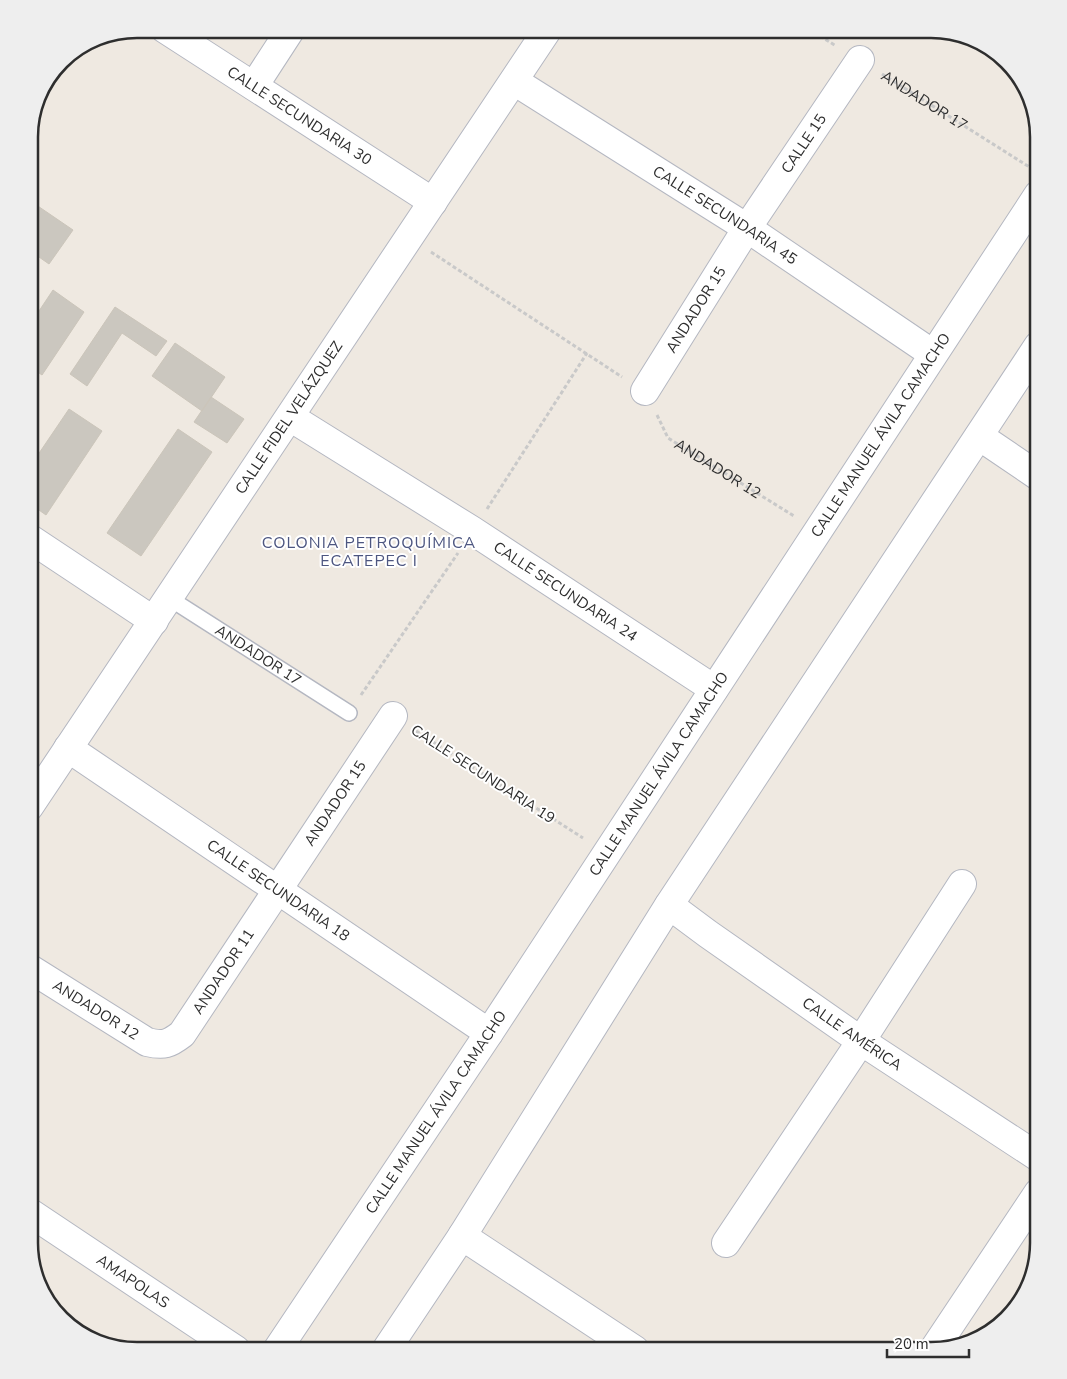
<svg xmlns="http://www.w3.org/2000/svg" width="1067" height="1379" viewBox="0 0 1067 1379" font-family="'Nunito Sans',sans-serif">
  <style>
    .building { fill: #cbc7bf; stroke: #cbc5ba }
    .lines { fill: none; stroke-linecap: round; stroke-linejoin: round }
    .service-casing { stroke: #b4b7c1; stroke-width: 18 }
    .minor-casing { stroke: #b4b7c1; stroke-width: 30 }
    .tertiary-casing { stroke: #b4b7c1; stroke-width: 30 }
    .path { stroke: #c9c9c9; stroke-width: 3; stroke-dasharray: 4 2.5; stroke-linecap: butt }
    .service { stroke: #fff; stroke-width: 15 }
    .minor { stroke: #fff; stroke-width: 28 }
    .tertiary { stroke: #fff; stroke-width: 28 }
    .labels { text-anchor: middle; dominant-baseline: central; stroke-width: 4; stroke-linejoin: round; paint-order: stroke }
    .street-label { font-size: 15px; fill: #2e2e2e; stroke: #fff }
    .neighbourhood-label { font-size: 16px; letter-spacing: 1px; fill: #4d5680; stroke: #fff }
    .rim { fill: none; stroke: #2e2e2e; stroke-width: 2.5 }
  </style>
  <rect width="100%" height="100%" fill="#efe9e1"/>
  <path class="building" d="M29,200L73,230L49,264L29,250Z
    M53,290L84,312L42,375L29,366V326Z
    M115,307L167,341L156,356L122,333L87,386L70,374Z
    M175,343L225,377L202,411L152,376Z
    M211,397L244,419L227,443L194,422Z
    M69,409L102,431L46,515L29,503V468Z
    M178,429L212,452L141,556L107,533Z"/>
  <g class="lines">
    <defs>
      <g id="service">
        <path id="s3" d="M169,598L349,713"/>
      </g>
      <g id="minor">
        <path id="s4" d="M165,29L433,202"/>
        <path id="s5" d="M514,81L747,228L933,354"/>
        <path d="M254,86L291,29"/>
        <path id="s6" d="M645,391L747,228L860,60"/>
        <path id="s7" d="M290,417L473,531L714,689"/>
        <path d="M979,436L1038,476"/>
        <path d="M29,538L154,621"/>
        <path id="s8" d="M68,748L489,1033"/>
        <path id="s9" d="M29,807L548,29"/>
        <path id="s10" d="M669,905L708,934L861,1041L1038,1157"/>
        <path id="s11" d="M29,968L147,1042C164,1046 169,1044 182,1034L393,716"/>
        <path id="s12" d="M29,1212L236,1350"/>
        <path d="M462,1236L635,1350"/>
        <path d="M726,1243L861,1041L962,884"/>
        <path d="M934,1349L1038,1193"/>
      </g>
      <g id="tertiary">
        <path id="s13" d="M277,1350L489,1033L1038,195"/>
        <path d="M386,1350L462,1236L669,905L1038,346"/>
      </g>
    </defs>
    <use href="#service" class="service-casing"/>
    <use href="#minor" class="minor-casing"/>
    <use href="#tertiary" class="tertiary-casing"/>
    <g class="path">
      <path d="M809,29L836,46"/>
      <path id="s1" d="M882,74L1031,168"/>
      <path d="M431,252L622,377"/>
      <path id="s2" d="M657,415L668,438L794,516"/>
      <path d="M487,509L587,353"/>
      <path d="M361,695L458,553"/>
      <path d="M416,731L583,838"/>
    </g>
    <use href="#service" class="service"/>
    <use href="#minor" class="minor"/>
    <use href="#tertiary" class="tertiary"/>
  </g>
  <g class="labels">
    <g class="street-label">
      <text stroke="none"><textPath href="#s1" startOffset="50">ANDADOR 17</textPath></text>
      <text stroke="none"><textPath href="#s4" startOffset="160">CALLE SECUNDARIA 30</textPath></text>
      <text stroke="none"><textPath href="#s6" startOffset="294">CALLE 15</textPath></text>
      <text stroke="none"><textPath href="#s5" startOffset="250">CALLE SECUNDARIA 45</textPath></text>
      <text stroke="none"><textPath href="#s6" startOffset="96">ANDADOR 15</textPath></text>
      <text stroke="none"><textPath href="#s9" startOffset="468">CALLE FIDEL VELÁZQUEZ</textPath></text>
      <text stroke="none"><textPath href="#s13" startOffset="1096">CALLE MANUEL ÁVILA CAMACHO</textPath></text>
      <text stroke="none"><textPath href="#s2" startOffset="84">ANDADOR 12</textPath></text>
      <text stroke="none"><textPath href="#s7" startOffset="326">CALLE SECUNDARIA 24</textPath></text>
      <text stroke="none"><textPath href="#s3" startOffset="106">ANDADOR 17</textPath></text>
      <text stroke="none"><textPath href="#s13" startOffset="691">CALLE MANUEL ÁVILA CAMACHO</textPath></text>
      <text transform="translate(483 774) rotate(33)">CALLE SECUNDARIA 19</text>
      <text stroke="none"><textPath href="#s11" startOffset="454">ANDADOR 15</textPath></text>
      <text stroke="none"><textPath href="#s8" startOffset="254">CALLE SECUNDARIA 18</textPath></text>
      <text stroke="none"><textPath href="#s11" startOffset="252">ANDADOR 11</textPath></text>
      <text stroke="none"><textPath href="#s11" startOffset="79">ANDADOR 12</textPath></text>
      <text stroke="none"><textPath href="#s10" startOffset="224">CALLE AMÉRICA</textPath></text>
      <text stroke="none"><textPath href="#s13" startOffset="286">CALLE MANUEL ÁVILA CAMACHO</textPath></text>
      <text stroke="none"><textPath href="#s12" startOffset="125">AMAPOLAS</textPath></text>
    </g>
    <g class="neighbourhood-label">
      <text x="369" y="543">COLONIA PETROQUÍMICA<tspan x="369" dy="18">ECATEPEC I</tspan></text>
    </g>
  </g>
  <path d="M0 0H1067V1379H0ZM137 38H931A99 99 0 0 1 1030 137V1243A99 99 0 0 1 931 1342H137A99 99 0 0 1 38 1243V137A99 99 0 0 1 137 38Z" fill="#eee" fill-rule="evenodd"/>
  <path class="rim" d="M137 38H931A99 99 0 0 1 1030 137V1243A99 99 0 0 1 931 1342H137A99 99 0 0 1 38 1243V137A99 99 0 0 1 137 38Z"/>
  <path d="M887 1349v8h82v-8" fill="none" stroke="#2e2e2e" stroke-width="2.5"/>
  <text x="894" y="1349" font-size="15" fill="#2e2e2e" stroke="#ffffff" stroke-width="4" paint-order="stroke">20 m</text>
</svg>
